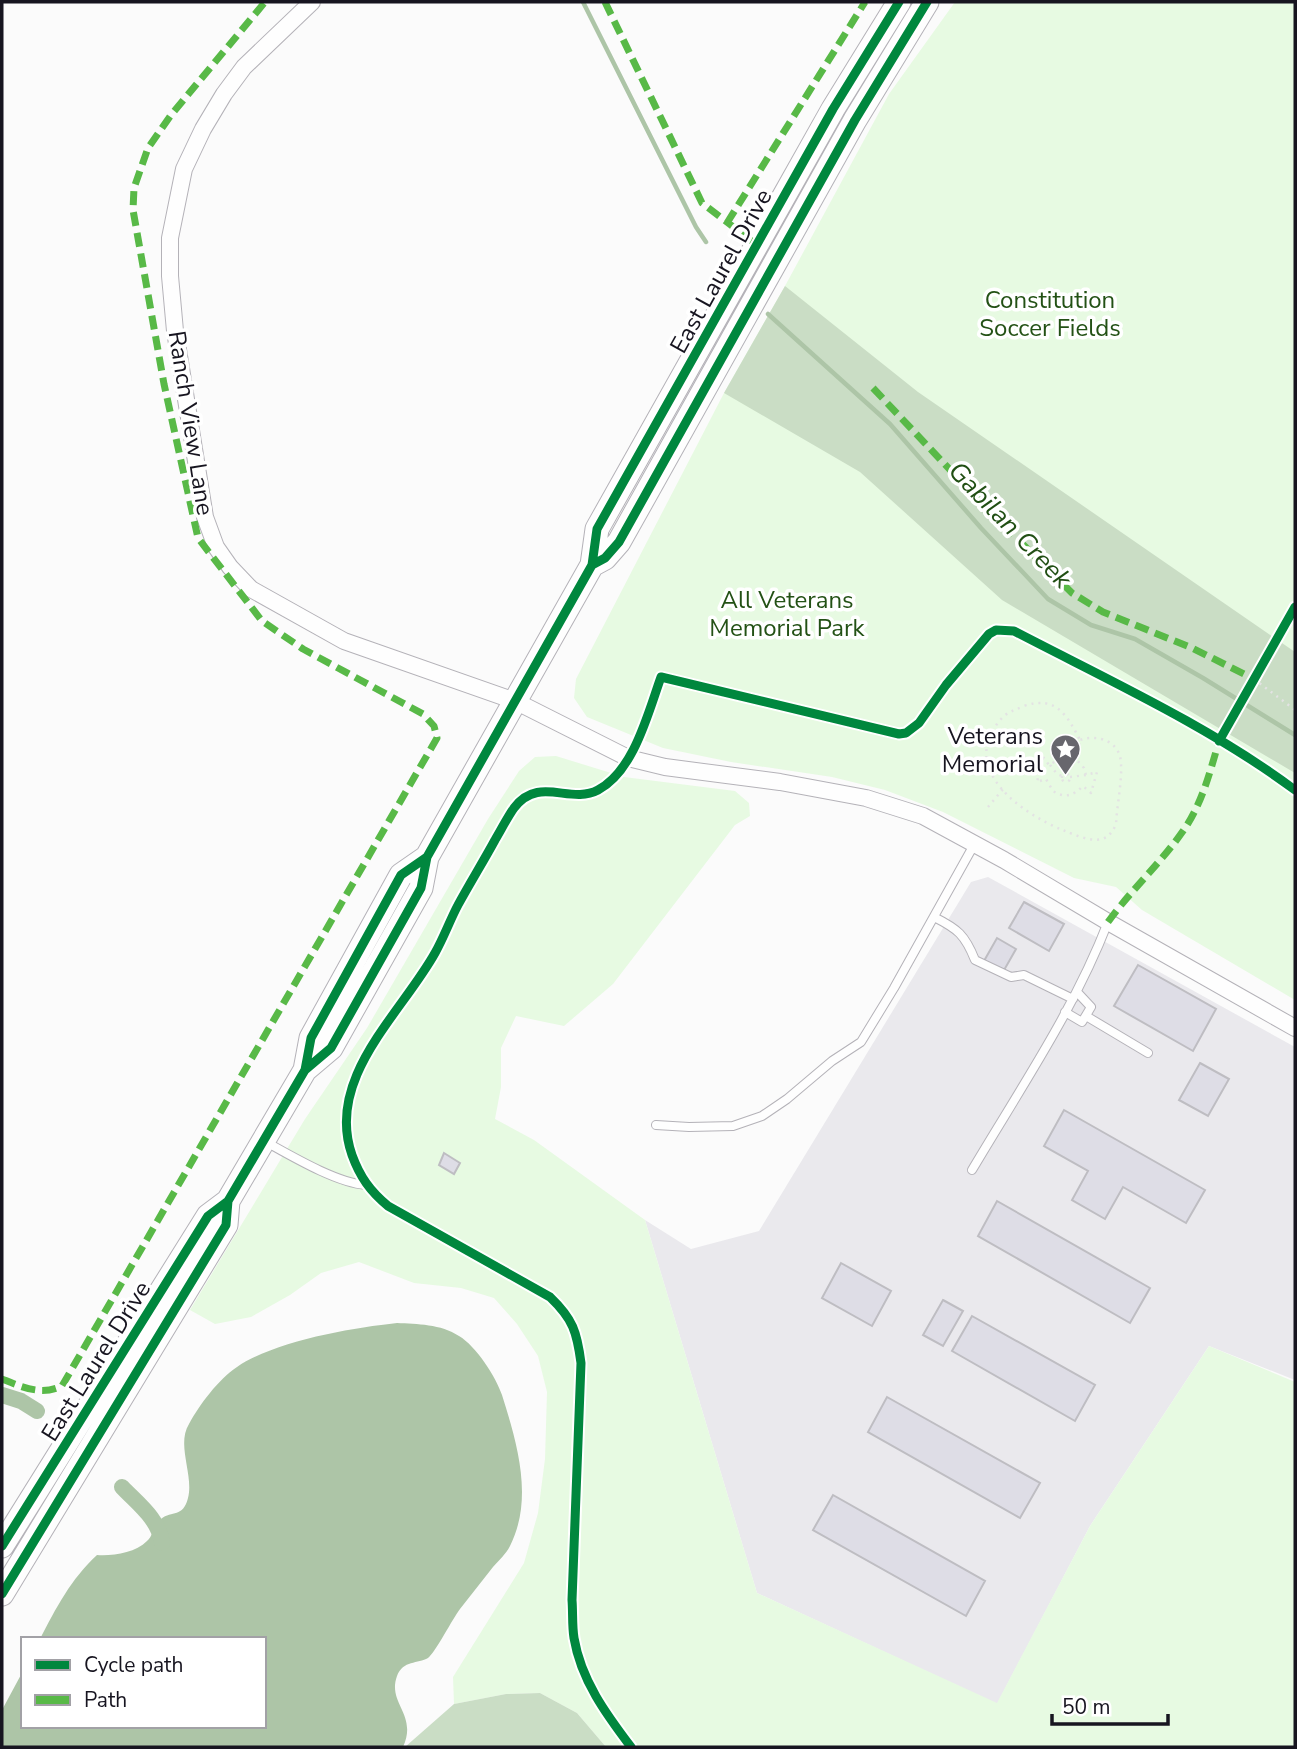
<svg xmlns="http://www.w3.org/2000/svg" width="1297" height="1749" viewBox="0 0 1297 1749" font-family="'Nunito Sans',sans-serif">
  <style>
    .built { fill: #eae9ed }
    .green { fill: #e7fae2 }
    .forest { fill: #caddc5 }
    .water { fill: #adc5a7 }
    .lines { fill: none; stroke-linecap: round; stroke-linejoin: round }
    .stream { stroke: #adc5a7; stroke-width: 4.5 }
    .canal { stroke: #adc5a7; stroke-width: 16 }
    .building { fill: #dedde6; stroke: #bebdc2; stroke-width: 2 }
    .service-casing { stroke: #b4b2b8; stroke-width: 10 }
    .minor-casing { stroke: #b4b2b8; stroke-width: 18 }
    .secondary-casing { stroke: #b4b2b8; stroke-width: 25 }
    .path { stroke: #e3e3e3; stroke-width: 2.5; stroke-dasharray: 2 5; stroke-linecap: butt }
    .service { stroke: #fefefe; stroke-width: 8 }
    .minor { stroke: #fefefe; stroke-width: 16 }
    .secondary { stroke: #fefefe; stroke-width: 23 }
    .quiet { stroke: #58b947; stroke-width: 7; stroke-dasharray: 14 7; stroke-linecap: butt }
    .cycleway-casing { stroke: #fff; stroke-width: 13 }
    .cycleway { stroke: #00873e; stroke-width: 9 }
    .labels { text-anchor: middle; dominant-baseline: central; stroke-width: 7; stroke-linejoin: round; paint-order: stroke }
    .street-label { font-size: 24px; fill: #171520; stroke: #fff }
    .park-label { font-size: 24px; fill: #235115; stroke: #fff }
    .poi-label { font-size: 24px; fill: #171520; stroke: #fff; text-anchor: end }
    .water-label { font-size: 26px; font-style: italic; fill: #214f14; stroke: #fff }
  </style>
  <rect width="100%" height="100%" fill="#fbfbfb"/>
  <path class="built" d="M988,877L1295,1047V1380L1209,1346L1090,1526L997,1704L757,1593L645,1220L691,1249L759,1231L971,882Z"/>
  <path class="green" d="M955,2H1295V1000L1142,910L1116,887L1074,878L943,812L885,790L832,777L731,762L663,748L587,717L574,698L576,679L724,393L785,286L889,94Z
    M556,756L624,777L735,791L749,803L750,816L735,825L613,984L564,1026L516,1016L501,1048V1087L495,1119L534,1140L645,1220L757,1593L997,1703L1090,1526L1209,1346L1295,1382V1747H606L577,1713L540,1693L506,1694L454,1704L453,1677L524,1563L538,1513L545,1459L547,1392L538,1356L517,1324L494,1298L461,1288L414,1283L359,1262L321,1273L290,1295L251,1317L215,1324L190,1310L305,1119L367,1028L488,819L519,771L535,757Z"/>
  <path class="forest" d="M785,286L918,392L1295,652V773L1002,600L860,472L724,393Z
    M540,1693L577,1713L606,1747H405L454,1704L506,1694Z"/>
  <path class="water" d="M397,1323C417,1324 441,1324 459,1336C476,1346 496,1377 502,1395C517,1443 534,1498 510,1546C506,1554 499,1560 493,1567C482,1581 471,1595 460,1609C453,1618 435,1653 428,1658C418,1664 403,1660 397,1676C387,1704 418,1714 403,1747H2V1710L23,1671V1726H264V1639H40C56,1608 71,1579 97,1555C113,1556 135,1553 147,1541C154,1535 153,1525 161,1519C172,1510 183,1518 188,1498C194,1475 176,1445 189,1424C200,1404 218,1380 237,1367C275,1341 351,1328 397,1323Z"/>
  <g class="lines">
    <path class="stream" d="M583,2L696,227L706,242
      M768,314L890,424L981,528L1048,599L1091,625L1135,639L1203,678L1295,735"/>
    <path class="canal" d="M2,1395L21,1401L37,1411
      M122,1487C138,1504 159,1519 162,1543"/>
  </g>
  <path class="building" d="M1024,902L1064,924L1049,951L1009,928Z
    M997,938L1016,949L1003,972L984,961Z
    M1138,965L1216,1009L1193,1051L1114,1006Z
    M1200,1063L1229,1079L1208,1116L1179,1100Z
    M1064,1110L1205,1190L1186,1223L1123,1187L1105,1219L1072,1200L1088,1171L1044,1146Z
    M444,1153L460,1163L454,1174L439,1165Z
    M997,1201L1150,1288L1130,1323L978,1236Z
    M841,1263L891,1291L872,1326L822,1298Z
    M943,1300L963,1311L943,1346L923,1335Z
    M972,1316L1095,1385L1075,1421L952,1351Z
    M887,1397L1040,1483L1020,1518L868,1432Z
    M833,1495L985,1581L966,1616L813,1530Z"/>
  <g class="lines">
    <defs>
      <path id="service" d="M628,758L640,736L661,677
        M934,917C958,929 965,935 975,960L1011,977L1024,975L1073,999
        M1065,1012L1082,1022L1091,1007L1077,992
        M1086,1016L1148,1053
        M656,1125L689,1127L733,1126L762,1116L787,1099L832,1061L861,1042L894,988L975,843
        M266,1142C293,1157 337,1183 366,1185
        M972,1170C1020,1089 1074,1010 1108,922"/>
      <path id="minor" d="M312,2L244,67L224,94L203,129L184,169L170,238V276L175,331L205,517L216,547L230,567L251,589L344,641L515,701L628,758L665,767L780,782L866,798L923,816L1004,860L1108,922L1295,1028"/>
      <path id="secondary" d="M592,565L605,558L619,542L855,120L927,2
        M305,1070L311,1038L401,875L427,857
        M2,1546L208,1216L228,1201L305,1070L331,1048L421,888L427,857L592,565L597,529L833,109L899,2
        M2,1594L226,1225L228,1201"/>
    </defs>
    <use href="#service" class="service-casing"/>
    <use href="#minor" class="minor-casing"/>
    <use href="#secondary" class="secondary-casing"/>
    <path class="path" d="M1254,679L1295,710
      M1043,757L1049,765L1061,758L1076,759L1084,768L1086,775L1097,772L1091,793L1083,786C1074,795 1065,799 1053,791L1046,779L1037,782Z
      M1076,759L1080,740C1067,715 1056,695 1024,706C1015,710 1007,712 1001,719C957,769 1022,814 1065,831C1075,835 1091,842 1102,839C1109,837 1113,831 1116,824C1117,805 1122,783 1121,763C1120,741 1098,734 1080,740
      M1050,765L1057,774L1062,776
      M1062 778a4 4 0 1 1 8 0a4 4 0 1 1-8 0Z
      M1070,777L1086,775
      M988,807L1003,789"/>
    <use href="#service" class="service"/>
    <use href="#minor" class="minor"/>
    <use href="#secondary" class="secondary"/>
    <path class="quiet" d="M605,2L702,203L757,245
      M727,223L865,2
      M873,388L986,508L1072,593L1103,612L1192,648L1254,679
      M1108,922C1131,890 1160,864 1183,831C1202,804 1210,772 1219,741
      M2,1379C22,1387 41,1396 62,1386L437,738L434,726L423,714L303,649L262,621L198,538L164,384L133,210L134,188L148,148L171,115L265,2"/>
    <defs>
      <path id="cycleway" d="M592,565L605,558L619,542L855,120L927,2
        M1219,741L1295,607
        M305,1070L311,1038L401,875L427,857
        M2,1546L208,1216L228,1201L305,1070L331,1048L421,888L427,857L592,565L597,529L833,109L899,2
        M2,1594L226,1225L228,1201
        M631,1747C606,1714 581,1680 574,1638C572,1626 573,1612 572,1600L581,1363C577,1332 573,1319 550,1297L388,1206C370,1191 360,1177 352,1155C325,1078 401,1014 435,953C444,937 450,920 458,905C470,883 483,862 495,840C501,830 507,818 514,808C539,775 570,805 598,790C634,771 648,713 661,677L899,734L906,733L919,723L946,685L989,634L996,630L1014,631C1108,680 1209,726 1295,790"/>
    </defs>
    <use href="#cycleway" class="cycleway-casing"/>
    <use href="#cycleway" class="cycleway"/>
  </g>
  <defs>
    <symbol id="sight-pin" viewBox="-11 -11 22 30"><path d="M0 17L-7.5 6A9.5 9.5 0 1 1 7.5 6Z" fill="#67666d" stroke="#fff"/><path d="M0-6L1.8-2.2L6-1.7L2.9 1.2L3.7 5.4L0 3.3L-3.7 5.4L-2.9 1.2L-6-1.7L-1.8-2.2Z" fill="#fff"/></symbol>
  </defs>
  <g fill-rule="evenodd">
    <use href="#sight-pin" x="1048" y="732" width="35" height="47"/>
  </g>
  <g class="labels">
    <g class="street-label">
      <text transform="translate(721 271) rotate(-61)">East Laurel Drive</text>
      <text transform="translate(191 423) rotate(81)">Ranch View Lane</text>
      <text transform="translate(96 1361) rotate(-58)">East Laurel Drive</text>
    </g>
    <g class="park-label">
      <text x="1050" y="300">Constitution<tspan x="1050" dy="28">Soccer Fields</tspan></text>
      <text x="787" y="600">All Veterans<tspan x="787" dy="28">Memorial Park</tspan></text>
    </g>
    <g class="poi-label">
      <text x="1043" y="736">Veterans<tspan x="1043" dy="28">Memorial</tspan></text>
    </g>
    <g class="water-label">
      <text transform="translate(1010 525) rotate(46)">Gabilan Creek</text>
    </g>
  </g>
  <rect width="1297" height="1749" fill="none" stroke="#171520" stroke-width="7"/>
  <rect x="21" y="1637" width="245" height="91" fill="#ffffff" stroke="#a2a1a6" stroke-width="2"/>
  <rect x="35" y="1660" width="35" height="10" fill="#00873e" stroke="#a2a1a6" stroke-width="2"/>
  <text x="84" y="1672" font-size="21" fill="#171520">Cycle path</text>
  <rect x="35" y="1695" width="35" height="10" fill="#58b947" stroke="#a2a1a6" stroke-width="2"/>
  <text x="84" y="1707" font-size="21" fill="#171520">Path</text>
  <path d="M1052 1714v10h116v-10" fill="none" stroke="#171520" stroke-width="3.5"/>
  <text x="1062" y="1714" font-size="21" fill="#171520" stroke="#ffffff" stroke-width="5" paint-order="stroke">50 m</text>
</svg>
